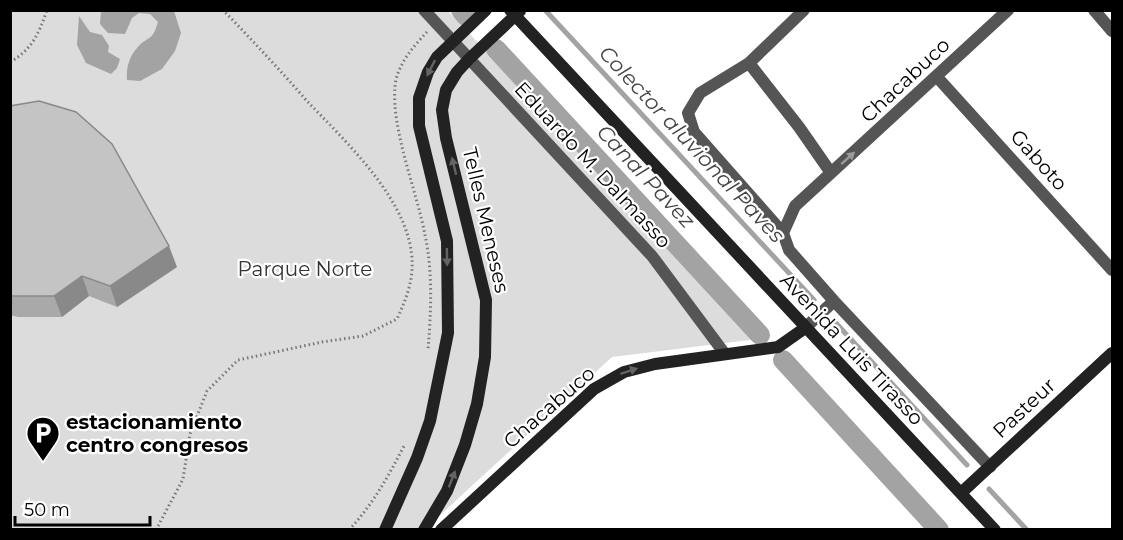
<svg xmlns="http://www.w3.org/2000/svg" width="1123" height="540" viewBox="0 0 1123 540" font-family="Montserrat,sans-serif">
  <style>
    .green { fill: #dcdcdc }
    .water { fill: #a3a3a3 }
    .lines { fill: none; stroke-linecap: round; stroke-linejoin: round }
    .stream { stroke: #a3a3a3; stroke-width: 5 }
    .canal { stroke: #a3a3a3; stroke-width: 20 }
    .path { stroke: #777; stroke-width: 3; stroke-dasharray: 1.5 3; stroke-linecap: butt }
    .street { stroke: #555; stroke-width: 12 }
    .secondary { stroke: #222; stroke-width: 12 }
    .wall { fill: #a9a9a9 }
    .shaded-wall { fill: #898989 }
    .building { fill: #c4c4c4; stroke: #898989; stroke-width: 1.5 }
    .oneway { fill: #646464 }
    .oneway2 { fill: #999 }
    .labels { text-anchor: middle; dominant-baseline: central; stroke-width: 4.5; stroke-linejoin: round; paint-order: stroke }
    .street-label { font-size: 20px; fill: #000; stroke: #fff }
    .park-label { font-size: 20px; fill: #333; stroke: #fff }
    .poi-label { font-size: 20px; font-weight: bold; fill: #000; stroke: #fff; text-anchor: start }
    .water-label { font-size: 21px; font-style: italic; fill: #444; stroke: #fff }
  </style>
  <rect width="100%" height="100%" fill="#fff"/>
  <path class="green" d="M10,11H448L758,339L612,357L425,529H11Z"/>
  <path class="water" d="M101,11H174L181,33L175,51L162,69L140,81L127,80C126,68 129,57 137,48C148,35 152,43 158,22L150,14L139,13L132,18L125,34L108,33L100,24Z
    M79,16L90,32L102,35L109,46L108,52L120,59L117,68L111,74L86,63L77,45Z"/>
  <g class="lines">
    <path class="stream" d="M545,10L814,300
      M834,321L967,465
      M989,489L1027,530"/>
    <path class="canal" d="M461,10L466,16
      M496,49L760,335
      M783,360L939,530"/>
    <path class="path" d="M427,32C413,47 397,65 395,86C391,129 417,192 425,235C433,272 431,313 428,350
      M10,62C32,50 39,33 47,10
      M156,530L183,479L190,434L207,391L238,360L322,342L363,336L397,319C409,293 416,273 410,244C398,190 344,140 307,101C280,70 252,40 223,10
      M349,530C373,504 388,477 404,446"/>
    <path class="street" d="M424,10L652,256L725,354
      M804,10L749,63L700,93L688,113L694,132L783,233L789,250L834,301L990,467
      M1094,10L1112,31
      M749,63L799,127L831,173
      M937,77L1112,270
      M783,233L795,206L1008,10
      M805,328L834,301"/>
    <path class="secondary" d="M510,10L995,530
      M961,493L1112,353
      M385,530L417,458L430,421L448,333L447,241L419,126V98L428,72L437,57L486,10
      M424,530L447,491L465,445L477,404L485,357L486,300L446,138L442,110L446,90L457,72L469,59L520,11
      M441,530L594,389L624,372L655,364L778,347L805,328"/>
  </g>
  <path class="wall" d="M10,106L177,267L117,307L89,296L62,317H18L10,315Z"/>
  <path class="shaded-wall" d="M169,246L177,267L117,307L110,286Z
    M82,276L89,296L62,317L54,296Z"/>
  <path class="building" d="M39,101L76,112L112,144L169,246L110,286L82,276L54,296H10V106Z"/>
  <defs><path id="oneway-solid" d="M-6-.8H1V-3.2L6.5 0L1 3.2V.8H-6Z" transform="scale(1.5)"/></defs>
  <g class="oneway">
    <use href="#oneway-solid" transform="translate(431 68) rotate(117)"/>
    <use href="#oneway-solid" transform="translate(454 166) rotate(-104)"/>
    <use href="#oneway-solid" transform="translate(447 257) rotate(89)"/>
    <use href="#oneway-solid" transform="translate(629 371) rotate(-18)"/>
    <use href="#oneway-solid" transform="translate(452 479) rotate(-69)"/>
  </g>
  <use class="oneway2" href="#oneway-solid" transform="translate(848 158) rotate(-42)"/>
  <defs>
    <symbol id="parking-pin" viewBox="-11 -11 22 30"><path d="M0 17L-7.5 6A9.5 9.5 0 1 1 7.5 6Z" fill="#000" stroke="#fff"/><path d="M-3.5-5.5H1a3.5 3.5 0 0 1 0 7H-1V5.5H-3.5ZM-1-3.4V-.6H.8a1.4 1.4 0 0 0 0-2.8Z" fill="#fff"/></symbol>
  </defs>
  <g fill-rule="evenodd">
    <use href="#parking-pin" x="24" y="414" width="38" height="52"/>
  </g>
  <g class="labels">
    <g class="street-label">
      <text transform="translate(905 80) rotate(-43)">Chacabuco</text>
      <text transform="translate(1039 160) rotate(48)">Gaboto</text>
      <text transform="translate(593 165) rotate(47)">Eduardo M. Dalmasso</text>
      <text transform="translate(486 220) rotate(77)">Telles Meneses</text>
      <text transform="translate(852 349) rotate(47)">Avenida Luis Tirasso</text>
      <text transform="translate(549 407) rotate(-41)">Chacabuco</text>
      <text transform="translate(1024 408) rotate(-43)">Pasteur</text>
    </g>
    <g class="park-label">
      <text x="305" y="269">Parque Norte</text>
    </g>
    <g class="poi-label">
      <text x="66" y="422">estacionamiento<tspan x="66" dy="23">centro congresos</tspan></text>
    </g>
    <g class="water-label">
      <text transform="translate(692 144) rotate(47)">Colector aluvional Paves</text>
      <text transform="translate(646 176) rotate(47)">Canal Pavez</text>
    </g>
  </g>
  <rect width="1123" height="540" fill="none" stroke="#000000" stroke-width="24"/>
  <path d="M15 516v9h135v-9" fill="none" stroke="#000000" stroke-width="3"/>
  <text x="24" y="516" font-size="18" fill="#000000" stroke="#ffffff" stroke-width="4.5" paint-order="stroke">50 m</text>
</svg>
